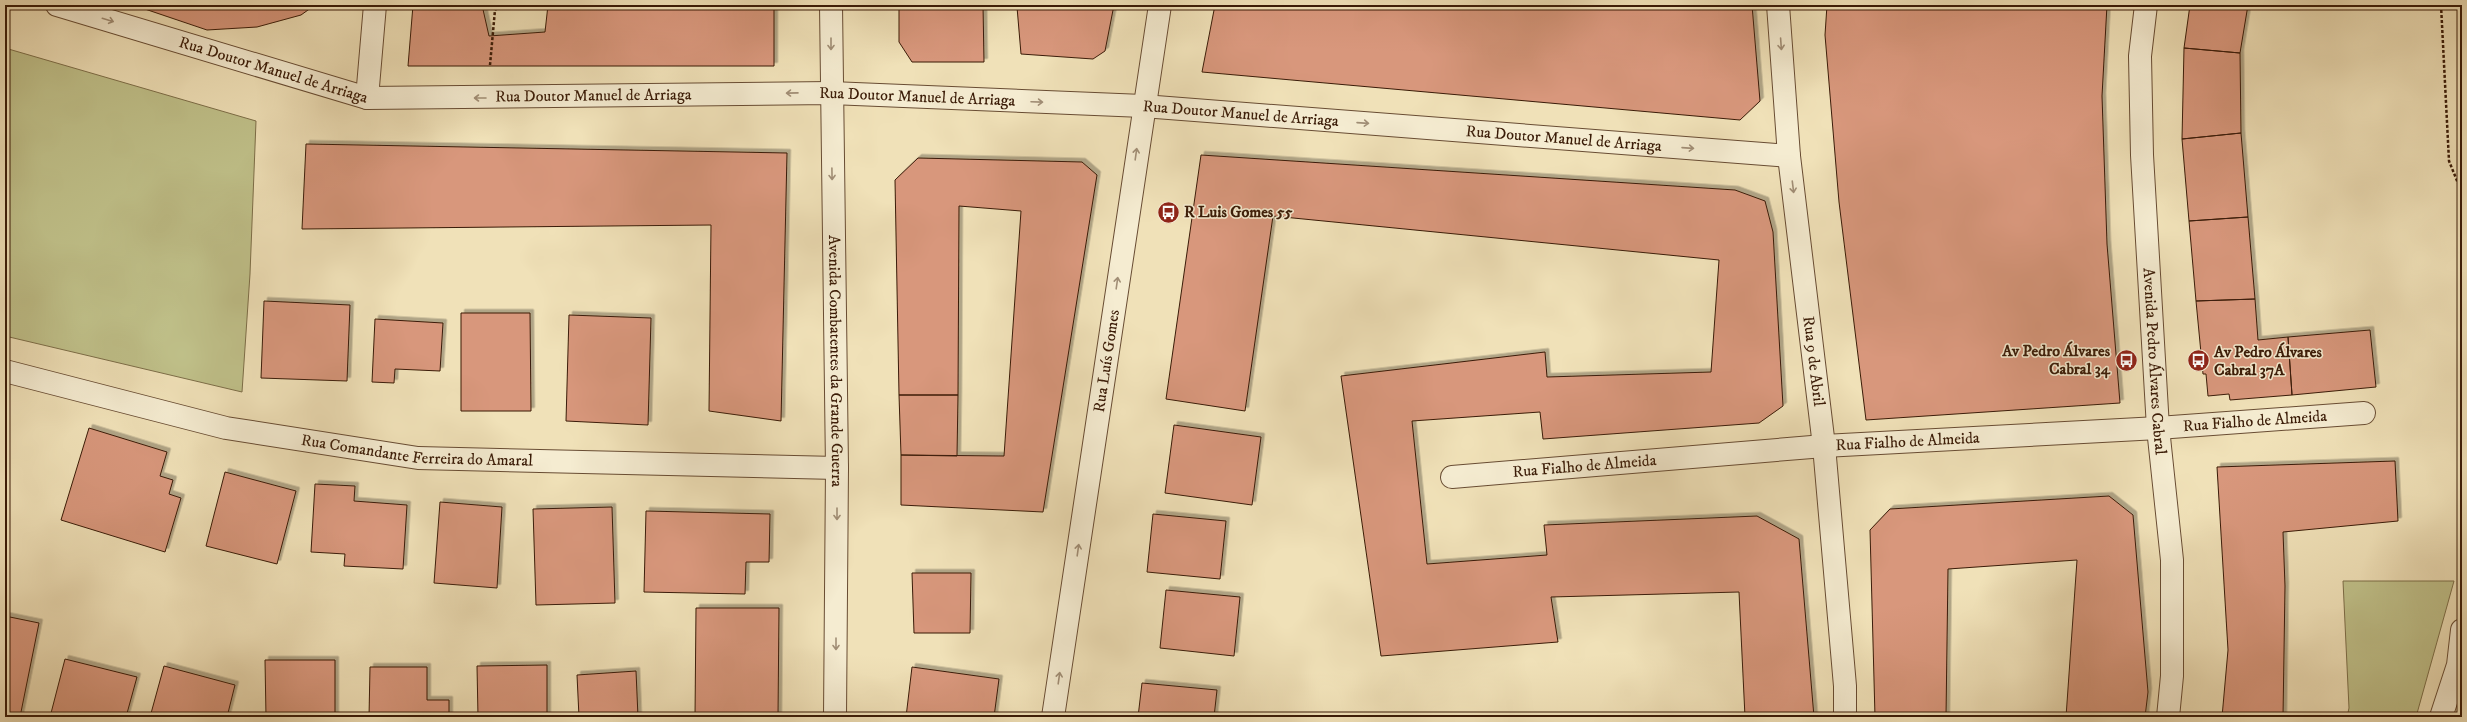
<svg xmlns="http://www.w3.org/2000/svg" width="2467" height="722" viewBox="0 0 2467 722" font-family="'IM FELL DW Pica',serif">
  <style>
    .green { fill: #c0c18a; stroke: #7d6e48 }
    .building { fill: #d8977b; stroke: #3a1b07; filter: url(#shadow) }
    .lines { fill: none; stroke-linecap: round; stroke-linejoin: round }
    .minor-casing { stroke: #684c33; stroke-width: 24 }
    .tertiary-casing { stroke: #684c33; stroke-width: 24 }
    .path { stroke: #3a1b07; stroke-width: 2.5; stroke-dasharray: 3 2; stroke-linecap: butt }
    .minor { stroke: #f5ecd1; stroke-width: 22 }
    .tertiary { stroke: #f5ecd1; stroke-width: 22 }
    .oneway { stroke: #a18e76 }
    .labels { text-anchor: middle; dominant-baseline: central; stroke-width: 3; stroke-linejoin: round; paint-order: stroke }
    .street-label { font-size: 16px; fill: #3a1b07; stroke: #f5ecd1 }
    .poi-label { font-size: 16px; font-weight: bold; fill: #3a1b07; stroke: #f5ecd1; text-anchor: start }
  </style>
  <defs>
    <filter id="shadow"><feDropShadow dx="3.5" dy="-3.5" stdDeviation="0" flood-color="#0004"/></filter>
  </defs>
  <rect width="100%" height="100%" fill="#f0e1b8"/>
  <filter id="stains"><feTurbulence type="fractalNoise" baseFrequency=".005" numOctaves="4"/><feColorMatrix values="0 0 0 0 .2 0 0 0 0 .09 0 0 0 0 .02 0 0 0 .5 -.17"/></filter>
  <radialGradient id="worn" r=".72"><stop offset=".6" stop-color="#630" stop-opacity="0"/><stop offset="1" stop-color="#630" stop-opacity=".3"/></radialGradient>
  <path class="green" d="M5,48L256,121L250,274L242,392L5,336Z
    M2343,581H2454L2416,717H2347L2349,708Z"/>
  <path class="building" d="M133,5H315L301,15L257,27L207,30Z
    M413,5H482L489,36L545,32L548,5H774V66H408Z
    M899,5H983L984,62H912L899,42Z
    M1042,5H1114L1105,51L1093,59L1021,54L1017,7Z
    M1215,5H1752L1760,101L1740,120L1202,72Z
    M1827,5H2107L2102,96L2107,244L2120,403L1866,420L1839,202L1825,35Z
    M2190,5H2248L2240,53L2184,48Z
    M2184,48L2240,53L2241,133L2182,139Z
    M2241,133L2248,217L2189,221L2182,139Z
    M306,144L787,153L781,421L709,411L711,225L302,229Z
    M1201,155L1735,190L1765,201L1773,232L1783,406L1759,423L1543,439L1540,412L1412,421L1427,564L1547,555L1544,525L1757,516L1799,539L1814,717H1745L1739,592L1551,597L1558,642L1381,656L1341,376L1545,352L1547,377L1711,372L1719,260L1273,216L1245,411L1166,399Z
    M918,158L1082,162L1097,175L1043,512L901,505V455L1004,456L1021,211L959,206L958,395H899L895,180Z
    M2248,217L2255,299L2196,301L2189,221Z
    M2255,299L2258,340L2288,337L2292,395L2230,400L2229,394L2208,396L2206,374H2203L2196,301Z
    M264,301L350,305L347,381L261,378Z
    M461,313H530L531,411H461Z
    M569,315L651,318L648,425L566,421Z
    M375,319L443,323L440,371L395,369L394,383L372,382Z
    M2370,330L2376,387L2292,395L2288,337Z
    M899,395H958L957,456L901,455Z
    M1174,425L1261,437L1252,505L1165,493Z
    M89,428L167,452L160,476L173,480L169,494L181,498L165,552L61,520Z
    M2395,461L2398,521L2283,532L2285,586L2283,717H2222L2228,650L2217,467Z
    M225,472L296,491L277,564L206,546Z
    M315,484L355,486L354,501L407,505L403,569L344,566L345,554L311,552Z
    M2109,496L2133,515L2148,692L2145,717H2066L2077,560L1948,569L1946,717H1875L1870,530L1890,509Z
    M440,502L502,507L497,588L434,583Z
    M612,507L615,603L536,605L533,509Z
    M646,511L770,514L769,562H746L745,594L644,592Z
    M1153,514L1226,521L1220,579L1147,572Z
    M912,573H971L970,633H914Z
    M1166,590L1240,597L1234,656L1160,648Z
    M696,608H779L778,717H695Z
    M5,616L39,623L20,717H5Z
    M65,659L137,677L126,717H50Z
    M265,660H335V717H266Z
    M547,665V717H478L477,666Z
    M164,666L235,685L227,717H150Z
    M370,667H427V700H449V717H369Z
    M912,667L999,679L994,717H906Z
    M636,671L638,717H579L577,675Z
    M1142,683L1217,690L1214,717H1138Z"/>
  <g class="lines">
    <defs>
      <g id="minor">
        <path id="s1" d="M57,5L367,98L831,93L1143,106L1789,156"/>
        <path id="s2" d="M831,5L837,468L835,717"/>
        <path id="s3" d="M1778,5L1789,156L1824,446L1845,686V717"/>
        <path d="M367,98L375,5"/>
        <path id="s4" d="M5,371L226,428L418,458L837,468"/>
        <path id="s5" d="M1452,477L1824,446L2158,428L2364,413"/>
        <path id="s6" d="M1053,717L1160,5"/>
        <path d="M2441,717L2458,665L2462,630"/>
      </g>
      <g id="tertiary">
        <path id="s7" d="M2146,5L2140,56L2142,155L2158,428L2172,560V676L2168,717"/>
      </g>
    </defs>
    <use href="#minor" class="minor-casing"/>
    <use href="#tertiary" class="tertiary-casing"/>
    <path class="path" d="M2441,5L2449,161L2462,193
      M490,65L495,10L500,5"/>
    <use href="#minor" class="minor"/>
    <use href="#tertiary" class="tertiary"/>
  </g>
  <defs><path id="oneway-shaft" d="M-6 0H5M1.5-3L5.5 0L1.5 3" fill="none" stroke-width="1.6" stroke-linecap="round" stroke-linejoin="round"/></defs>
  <g class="oneway">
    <use href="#oneway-shaft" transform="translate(108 20) rotate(17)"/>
    <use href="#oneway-shaft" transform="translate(831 44) rotate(90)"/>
    <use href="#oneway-shaft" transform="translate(1781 44) rotate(86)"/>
    <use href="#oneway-shaft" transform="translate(792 93) rotate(179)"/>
    <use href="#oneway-shaft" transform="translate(480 98) rotate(180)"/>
    <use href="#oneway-shaft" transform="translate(1037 102) rotate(2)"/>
    <use href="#oneway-shaft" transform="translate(1363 123) rotate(4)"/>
    <use href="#oneway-shaft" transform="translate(1688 148) rotate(4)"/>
    <use href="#oneway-shaft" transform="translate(1136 154) rotate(-82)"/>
    <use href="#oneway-shaft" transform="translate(832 174) rotate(89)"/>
    <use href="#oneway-shaft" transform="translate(1793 187) rotate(83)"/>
    <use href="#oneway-shaft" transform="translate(1117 283) rotate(-82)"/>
    <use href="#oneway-shaft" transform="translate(837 514) rotate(90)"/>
    <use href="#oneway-shaft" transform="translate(1078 550) rotate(-82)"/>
    <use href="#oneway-shaft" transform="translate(836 644) rotate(90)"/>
    <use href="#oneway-shaft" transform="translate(1059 678) rotate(-82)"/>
  </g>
  <defs>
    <symbol id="bus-disc" viewBox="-11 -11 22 22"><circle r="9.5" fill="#8f2418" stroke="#f5ecd1"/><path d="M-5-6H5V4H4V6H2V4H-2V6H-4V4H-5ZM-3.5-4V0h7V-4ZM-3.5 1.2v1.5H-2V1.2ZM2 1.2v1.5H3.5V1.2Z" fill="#fff"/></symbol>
  </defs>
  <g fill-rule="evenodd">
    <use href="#bus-disc" x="1156" y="200" width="25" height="25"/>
    <use href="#bus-disc" x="2114" y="348" width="25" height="25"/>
    <use href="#bus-disc" x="2186" y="348" width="25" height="25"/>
  </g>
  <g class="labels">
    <g class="street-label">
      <text stroke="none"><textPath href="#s1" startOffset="226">Rua Doutor Manuel de Arriaga</textPath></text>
      <text stroke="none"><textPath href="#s1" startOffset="550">Rua Doutor Manuel de Arriaga</textPath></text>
      <text stroke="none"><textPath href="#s1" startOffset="874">Rua Doutor Manuel de Arriaga</textPath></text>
      <text stroke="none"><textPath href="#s1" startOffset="1198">Rua Doutor Manuel de Arriaga</textPath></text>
      <text stroke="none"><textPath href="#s1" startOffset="1522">Rua Doutor Manuel de Arriaga</textPath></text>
      <text stroke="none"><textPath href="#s2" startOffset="356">Avenida Combatentes da Grande Guerra</textPath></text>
      <text stroke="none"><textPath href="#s6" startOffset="360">Rua Luís Gomes</textPath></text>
      <text stroke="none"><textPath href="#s3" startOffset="358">Rua 9 de Abril</textPath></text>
      <text stroke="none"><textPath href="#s7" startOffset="357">Avenida Pedro Álvares Cabral</textPath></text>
      <text stroke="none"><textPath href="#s5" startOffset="805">Rua Fialho de Almeida</textPath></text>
      <text stroke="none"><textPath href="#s5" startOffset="457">Rua Fialho de Almeida</textPath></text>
      <text stroke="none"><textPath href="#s4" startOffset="421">Rua Comandante Ferreira do Amaral</textPath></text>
      <text stroke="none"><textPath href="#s5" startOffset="133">Rua Fialho de Almeida</textPath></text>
    </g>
    <g class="poi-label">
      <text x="1184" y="212">R Luis Gomes 55</text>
      <text x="2110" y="351" text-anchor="end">Av Pedro Álvares<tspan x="2110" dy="18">Cabral 34</tspan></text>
      <text x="2214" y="352">Av Pedro Álvares<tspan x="2214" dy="18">Cabral 37A</tspan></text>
    </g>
  </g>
  <rect width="2467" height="722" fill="none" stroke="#f0e1b8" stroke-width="20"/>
  <rect x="6" y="6" width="2455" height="710" fill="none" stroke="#3a1b07" stroke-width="2"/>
  <rect x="10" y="10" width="2447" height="702" fill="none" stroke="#3a1b07"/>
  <rect width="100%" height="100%" filter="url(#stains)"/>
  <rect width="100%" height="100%" fill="url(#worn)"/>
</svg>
